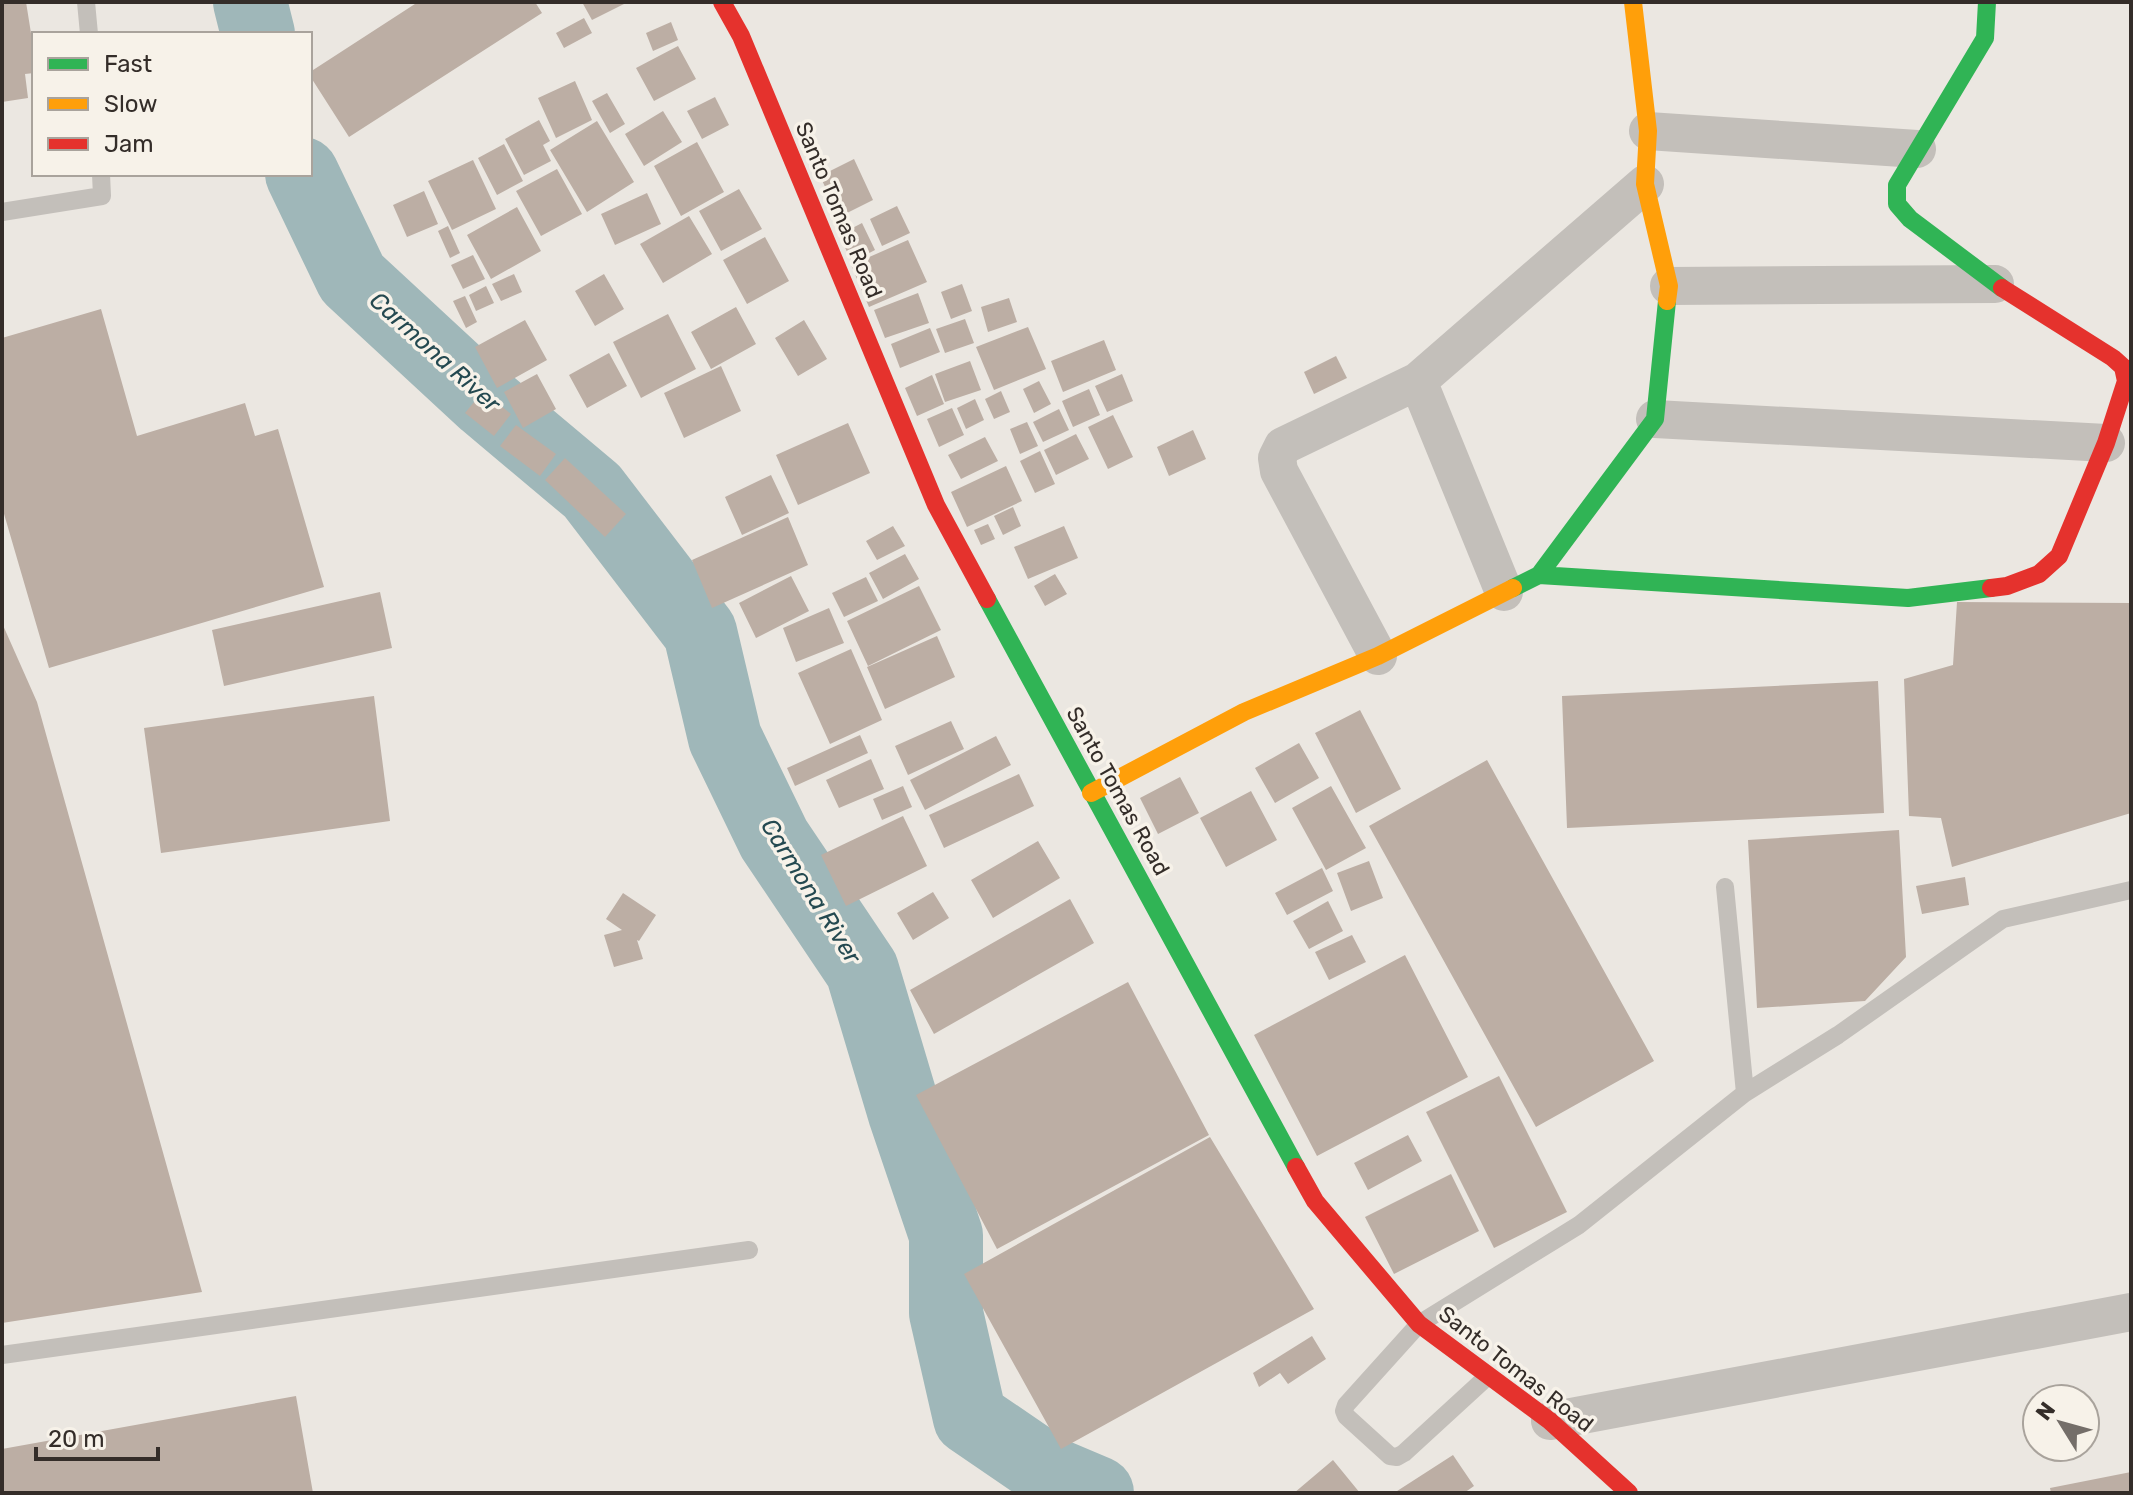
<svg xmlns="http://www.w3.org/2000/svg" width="2133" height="1495" viewBox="0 0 2133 1495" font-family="Rubik,sans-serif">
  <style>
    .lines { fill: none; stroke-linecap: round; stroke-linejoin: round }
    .river { stroke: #9fb7b9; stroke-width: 74 }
    .building { fill: #bcaea4 }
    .lane { stroke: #c3bfba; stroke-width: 18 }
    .street { stroke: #c3bfba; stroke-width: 38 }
    .fast { stroke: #30b455; stroke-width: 18 }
    .slow { stroke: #ff9f0a; stroke-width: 18 }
    .jam { stroke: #e5322d; stroke-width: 18 }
    .labels { text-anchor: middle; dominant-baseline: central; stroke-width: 7; stroke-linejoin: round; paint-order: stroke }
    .street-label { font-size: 22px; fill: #342d29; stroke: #f7f2e9 }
    .water-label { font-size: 24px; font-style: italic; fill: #244950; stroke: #f7f2e9 }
  </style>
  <rect width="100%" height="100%" fill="#ebe7e1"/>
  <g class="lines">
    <path class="river" d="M250,2L258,34
      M302,174L352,278L486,402L592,491L700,632L725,738L774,839L862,970L905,1114L946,1235V1313L970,1418L1052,1474L1097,1493"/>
  </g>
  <path class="building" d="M2,2H26L34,52V73L25,74L28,98L2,102Z
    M418,2H535L542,13L349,137L310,76V72Z
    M582,2H628L592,20Z
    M584,18L592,33L564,48L556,33Z
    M671,22L678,40L653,51L646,33Z
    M678,46L696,79L654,101L636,68Z
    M575,81L592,120L556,138L538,98Z
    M607,93L625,124L610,133L592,101Z
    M715,97L729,125L702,139L687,111Z
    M663,111L682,142L644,166L625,134Z
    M539,120L550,141L543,145L551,161L524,175L505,139Z
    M597,121L634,182L587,212L550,150Z
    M697,142L724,192L681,216L654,166Z
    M504,144L523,181L497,195L478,158Z
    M854,159L873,200L839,217L820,176Z
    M473,160L496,209L452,230L428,181Z
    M557,169L582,214L541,236L516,191Z
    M739,189L762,229L721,251L699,211Z
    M424,191L438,224L407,237L393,205Z
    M647,193L661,224L615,245L601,214Z
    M897,206L910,233L882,246L870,219Z
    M517,207L541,251L491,279L467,235Z
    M689,216L712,254L663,283L640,244Z
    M862,223L875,250L852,262L839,235Z
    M448,226L460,253L450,258L438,231Z
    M765,237L789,281L747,304L723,260Z
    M908,240L927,282L869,307L851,265Z
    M473,255L485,279L463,289L451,265Z
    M514,274L522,292L501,301L492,284Z
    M604,274L624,309L595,326L575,291Z
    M962,284L972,311L951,319L941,292Z
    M486,286L494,303L476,311L469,295Z
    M918,293L929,323L885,338L874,310Z
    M465,296L477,322L466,328L453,301Z
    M1009,298L1017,322L988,332L981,307Z
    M736,307L756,344L711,369L691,332Z
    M101,309L137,436L245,403L255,436L278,429L324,587L49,668L2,507V338Z
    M668,314L696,369L641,398L613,342Z
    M965,319L974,343L945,353L936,329Z
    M525,320L547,360L497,388L475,347Z
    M804,320L827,359L798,376L775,338Z
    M1028,327L1046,369L994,390L976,347Z
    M930,328L940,352L900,368L891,344Z
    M1104,340L1116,370L1063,392L1051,361Z
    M609,353L627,386L587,408L569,375Z
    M1336,356L1347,378L1314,394L1304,372Z
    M970,361L981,390L945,402L935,374Z
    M721,366L741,411L684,438L664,393Z
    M537,374L556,409L523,428L504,392Z
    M1122,374L1133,401L1107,412L1095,386Z
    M932,375L944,404L917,416L905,388Z
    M1039,381L1051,404L1034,413L1023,389Z
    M1089,389L1100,415L1073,427L1062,401Z
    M483,391L511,414L494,436L465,413Z
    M1001,391L1010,412L994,419L985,399Z
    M975,399L984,420L966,429L957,408Z
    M952,408L964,435L939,447L927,419Z
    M1059,409L1069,430L1043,442L1033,422Z
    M1113,415L1133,457L1108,469L1088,427Z
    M1027,422L1038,446L1020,454L1010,429Z
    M848,423L870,473L798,505L776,455Z
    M516,425L556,454L540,476L500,446Z
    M1193,430L1206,459L1169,476L1157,447Z
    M1076,434L1089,459L1056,475L1044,450Z
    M985,437L998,461L961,479L948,455Z
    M1040,451L1055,484L1035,493L1020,461Z
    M565,458L626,514L605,537L545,480Z
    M1006,466L1022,501L967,527L951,492Z
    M771,475L789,513L742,535L725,497Z
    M1013,507L1021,526L1003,535L994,516Z
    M788,517L808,565L712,608L692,560Z
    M988,524L995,539L981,545L974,530Z
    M893,526L905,546L877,560L866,541Z
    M1064,526L1078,558L1028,579L1014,547Z
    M905,554L919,579L883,599L869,573Z
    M1055,574L1067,594L1045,606L1034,586Z
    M791,576L809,611L756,638L739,603Z
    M866,577L878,601L844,617L832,593Z
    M919,586L941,630L868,666L847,621Z
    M380,592L392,648L224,686L212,630Z
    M1957,602L2131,603V813L1952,867L1941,818L1909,816L1904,679L1953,665Z
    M829,608L844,643L796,662L783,628Z
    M2,623L37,702L202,1292L2,1323Z
    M937,636L955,677L885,709L867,667Z
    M851,649L882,720L830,744L798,673Z
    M1878,681L1884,813L1567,828L1562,696Z
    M374,696L390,821L161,853L144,728Z
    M1360,710L1401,789L1356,813L1315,733Z
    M951,721L964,749L908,775L895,746Z
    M860,735L868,753L795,786L787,768Z
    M996,736L1011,765L925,810L910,780Z
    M1299,743L1319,778L1275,803L1255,768Z
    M871,759L884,789L839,808L826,780Z
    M1487,760L1654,1061L1536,1127L1369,826Z
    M1019,774L1034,806L944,848L929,815Z
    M1180,777L1199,813L1158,834L1140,798Z
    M903,786L912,807L882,820L873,799Z
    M1331,786L1366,848L1326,870L1292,808Z
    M1251,791L1277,840L1226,867L1200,818Z
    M903,816L927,866L846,906L821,855Z
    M1899,830L1906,957L1865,1001L1757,1008L1748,840Z
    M1038,841L1060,878L993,918L971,880Z
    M1369,861L1383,898L1351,911L1337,873Z
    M1322,868L1333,891L1287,915L1275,893Z
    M1965,877L1969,905L1922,914L1916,886Z
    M933,892L949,918L913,940L897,913Z
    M623,893L656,915L639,941L637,940L643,959L614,967L604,935L622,930L606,919Z
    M1070,899L1094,943L934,1034L910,990Z
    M1328,901L1343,931L1309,949L1293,921Z
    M1352,935L1366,962L1329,980L1315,952Z
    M1405,955L1468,1077L1317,1156L1254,1035Z
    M1128,982L1209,1135L997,1249L916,1095Z
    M1499,1076L1567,1212L1494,1248L1426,1112Z
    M1408,1135L1422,1161L1368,1190L1354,1163Z
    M1210,1137L1314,1309L1061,1449L964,1274Z
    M1451,1174L1479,1231L1394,1274L1365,1217Z
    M1312,1336L1326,1359L1288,1384L1280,1373L1259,1387L1253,1373Z
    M296,1396L313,1493H2V1449Z
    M1453,1455L1474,1486L1464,1493H1394Z
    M1333,1460L1360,1493H1294Z
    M2131,1472V1493H2051L2050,1488Z"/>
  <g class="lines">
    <path class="lane" d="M86,2L89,34
      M2,212L102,196L101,174
      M1725,887L1745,1093
      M2,1355L749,1250
      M1488,1376L1404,1453L1397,1457L1390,1456L1346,1416L1344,1411L1346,1405L1419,1324L1579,1225L1745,1093L1838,1035L2003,919L2131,890"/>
    <path class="street" d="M1648,131L1917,149
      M1669,286L1995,284
      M1418,381L1504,592
      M1655,419L2106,443
      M1378,656L1279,471L1277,458L1283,446L1418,381L1645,184
      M1550,1421L2131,1312"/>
    <path class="fast" d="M1987,2L1985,38L1897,185V204L1910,219L2002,288
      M1539,575L1908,598L1991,588
      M1513,588L1539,575L1655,419L1667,301
      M987,599L1296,1167"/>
    <path class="slow" d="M1633,2L1648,131L1645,184L1669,286L1667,301
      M1091,793L1244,712L1378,656L1513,588"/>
    <path class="jam" d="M722,2L741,36L936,505L987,599
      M1991,588L2007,586L2039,574L2059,556L2106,443L2126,381L2123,367L2113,358L2002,288
      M1296,1167L1315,1201L1419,1324L1550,1421L1629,1493"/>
  </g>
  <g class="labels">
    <g class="street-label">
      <text transform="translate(839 210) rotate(67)">Santo Tomas Road</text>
      <text transform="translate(1118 791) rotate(61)">Santo Tomas Road</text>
      <text transform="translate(1516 1369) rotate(38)">Santo Tomas Road</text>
    </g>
    <g class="water-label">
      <text transform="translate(435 352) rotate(42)">Carmona River</text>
      <text transform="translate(811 891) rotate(58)">Carmona River</text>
    </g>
  </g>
  <rect width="2133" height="1495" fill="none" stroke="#342d29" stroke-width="8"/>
  <rect x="32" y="32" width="280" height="144" fill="#f7f2e9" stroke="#a9a39c" stroke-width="2"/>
  <rect x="48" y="58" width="40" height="12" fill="#30b455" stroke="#a9a39c" stroke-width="2"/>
  <text x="104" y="72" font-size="24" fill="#342d29">Fast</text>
  <rect x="48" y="98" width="40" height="12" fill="#ff9f0a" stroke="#a9a39c" stroke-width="2"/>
  <text x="104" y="112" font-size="24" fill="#342d29">Slow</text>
  <rect x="48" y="138" width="40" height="12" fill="#e5322d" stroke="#a9a39c" stroke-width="2"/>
  <text x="104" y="152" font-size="24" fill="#342d29">Jam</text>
  <g transform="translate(2061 1423) rotate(307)"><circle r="38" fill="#f7f2e9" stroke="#a9a39c" stroke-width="2"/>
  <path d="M0-6L14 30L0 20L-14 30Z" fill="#746e69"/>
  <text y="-12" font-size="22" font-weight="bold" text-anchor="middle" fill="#342d29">N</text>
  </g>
  <path d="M36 1447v12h122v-12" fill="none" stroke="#342d29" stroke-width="4"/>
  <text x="48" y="1447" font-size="24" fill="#342d29" stroke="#f7f2e9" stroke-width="6" paint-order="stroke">20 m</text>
</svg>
